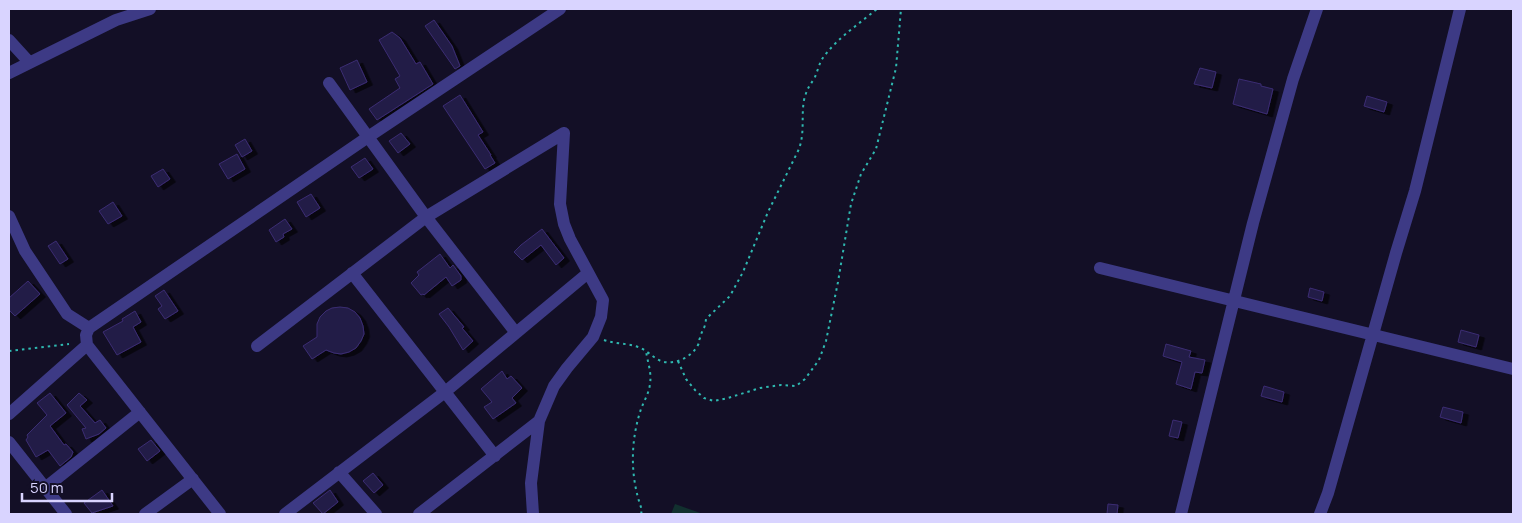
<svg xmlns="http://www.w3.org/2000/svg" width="1522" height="523" viewBox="0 0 1522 523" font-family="Manrope,sans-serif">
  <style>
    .green { fill: #12302f }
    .building { fill: #241b47; stroke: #3b2d73; filter: url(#shadow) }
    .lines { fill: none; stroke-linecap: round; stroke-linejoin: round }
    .path { stroke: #2fb8b0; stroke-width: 2; stroke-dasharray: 2.5 4; stroke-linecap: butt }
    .minor { stroke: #3d3a85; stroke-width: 12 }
  </style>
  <defs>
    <filter id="shadow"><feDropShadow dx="5.5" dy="3" stdDeviation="0" flood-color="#0009"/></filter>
  </defs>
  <rect width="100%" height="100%" fill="#130f26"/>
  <path class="green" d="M675,504L703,514H671Z"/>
  <path class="building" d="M434,20L452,46L460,66L455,69L425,26Z
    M392,32L400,38L416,64L420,62L433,84L377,120L369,109L400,88L395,79L400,76L379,40Z
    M357,60L367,82L350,90L340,68Z
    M1200,68L1216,72L1212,88L1194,84Z
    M1239,79L1261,84V86L1273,89L1267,114L1233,104Z
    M460,95L483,132L478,135L491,155H490L495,163L485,169L443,106Z
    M1367,96L1387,102L1384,112L1364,106Z
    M401,133L410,144L398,153L389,141Z
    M245,139L252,151L242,157L235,145Z
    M237,154L245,169L228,179L219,164Z
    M365,158L373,169L359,178L351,167Z
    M163,169L170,179L158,187L151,176Z
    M311,194L320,208L306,217L297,202Z
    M113,202L122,216L108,224L99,211Z
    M285,219L292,229L283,234L284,237L276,242L269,230Z
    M542,229L564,258L556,265L541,245L522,260L514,252L521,245Z
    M56,241L68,259L60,264L48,246Z
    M440,254L450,268L453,265L461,276V280L452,286L446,277L424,295L423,294L421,295L411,283L419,275L417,272Z
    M28,281L40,294L15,316L9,310V298Z
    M1310,288L1324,292L1322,301L1308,297Z
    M164,290L178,311L165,319L158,309L162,306L155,296Z
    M340,307L348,308L355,312L360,318L363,326L364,334L361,341L356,348L349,352L341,354L334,353L326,350L312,359L303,346L317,337V324L320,317L326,311L332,308Z
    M448,308L464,327L462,328L473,341L463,350L449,327L439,314Z
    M135,311L141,322L133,327L141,342L117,355L103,332L123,321L122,319Z
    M1461,330L1479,335L1476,347L1458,342Z
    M1166,344L1191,351L1189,357L1205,360L1202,373L1195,372L1191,389L1176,384L1182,362L1163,356Z
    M502,371L507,379L511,376L522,388L512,398L516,403L493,419L484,407L492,402L481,389Z
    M1264,386L1284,392L1282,402L1261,396Z
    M50,393L66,413L50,426L64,445L66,444L73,452L71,457L60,466L48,450L36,457L26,440L28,437L27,435L47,415L37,403Z
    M79,393L87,400L80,406L95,423L100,420L106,428L99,434L86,439L82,429L86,428L67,405Z
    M1443,407L1463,412L1461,423L1440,417Z
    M1173,420L1182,422L1178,438L1169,436Z
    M151,440L160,451L147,461L138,449Z
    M373,473L383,485L374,493L363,481Z
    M102,490L113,506L92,513L84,503Z
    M330,490L338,502L323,514L313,503Z
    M1108,504L1118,505L1117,514H1107Z"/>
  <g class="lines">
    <path class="path" d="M604,340C615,344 627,343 638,347C647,350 653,358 661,361C674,366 692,357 698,345C700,341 698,342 700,338C702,329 705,330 706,319L730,296L743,272L768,212L799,149C805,132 801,117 804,100C807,89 808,88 814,79C818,71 819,62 825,55C839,37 860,23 877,9
      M9,351L69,344
      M678,361L686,379L695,390L704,398L714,401L728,398L760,388L781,385L796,386L805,379L819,360L826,341L838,282L851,204L861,174L876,149L896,68L901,9
      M641,514L642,510C630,478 630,442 641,409C644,401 649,393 650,384C652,372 647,361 646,350"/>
    <path class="minor" d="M9,40L29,62
      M9,73L116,20L150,9
      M329,83L426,217L516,333
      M9,216L25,251L67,314L89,328
      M1100,268L1513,369
      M352,273L495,456
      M87,345L220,514
      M257,346L426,217L564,133
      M9,414L87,345L86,335L89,328L368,137L560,9
      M9,442L66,514
      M339,472L376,514
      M45,488L140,412
      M145,514L193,479
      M285,514L445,392L588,273
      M419,514L539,421
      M533,514L531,483L539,421L554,386L567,368L593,337L601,317L603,300L570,239L564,224L560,204L564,133
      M1181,514L1253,223L1293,79L1317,9
      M1320,514L1328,493L1396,253L1415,191L1460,9"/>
  </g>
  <rect width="1522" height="523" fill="none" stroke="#d9d4ff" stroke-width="20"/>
  <path d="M22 493v8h90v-8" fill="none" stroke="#d9d4ff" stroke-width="2.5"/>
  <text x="30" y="493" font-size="15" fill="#d9d4ff" stroke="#130f26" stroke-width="4" paint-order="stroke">50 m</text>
</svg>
